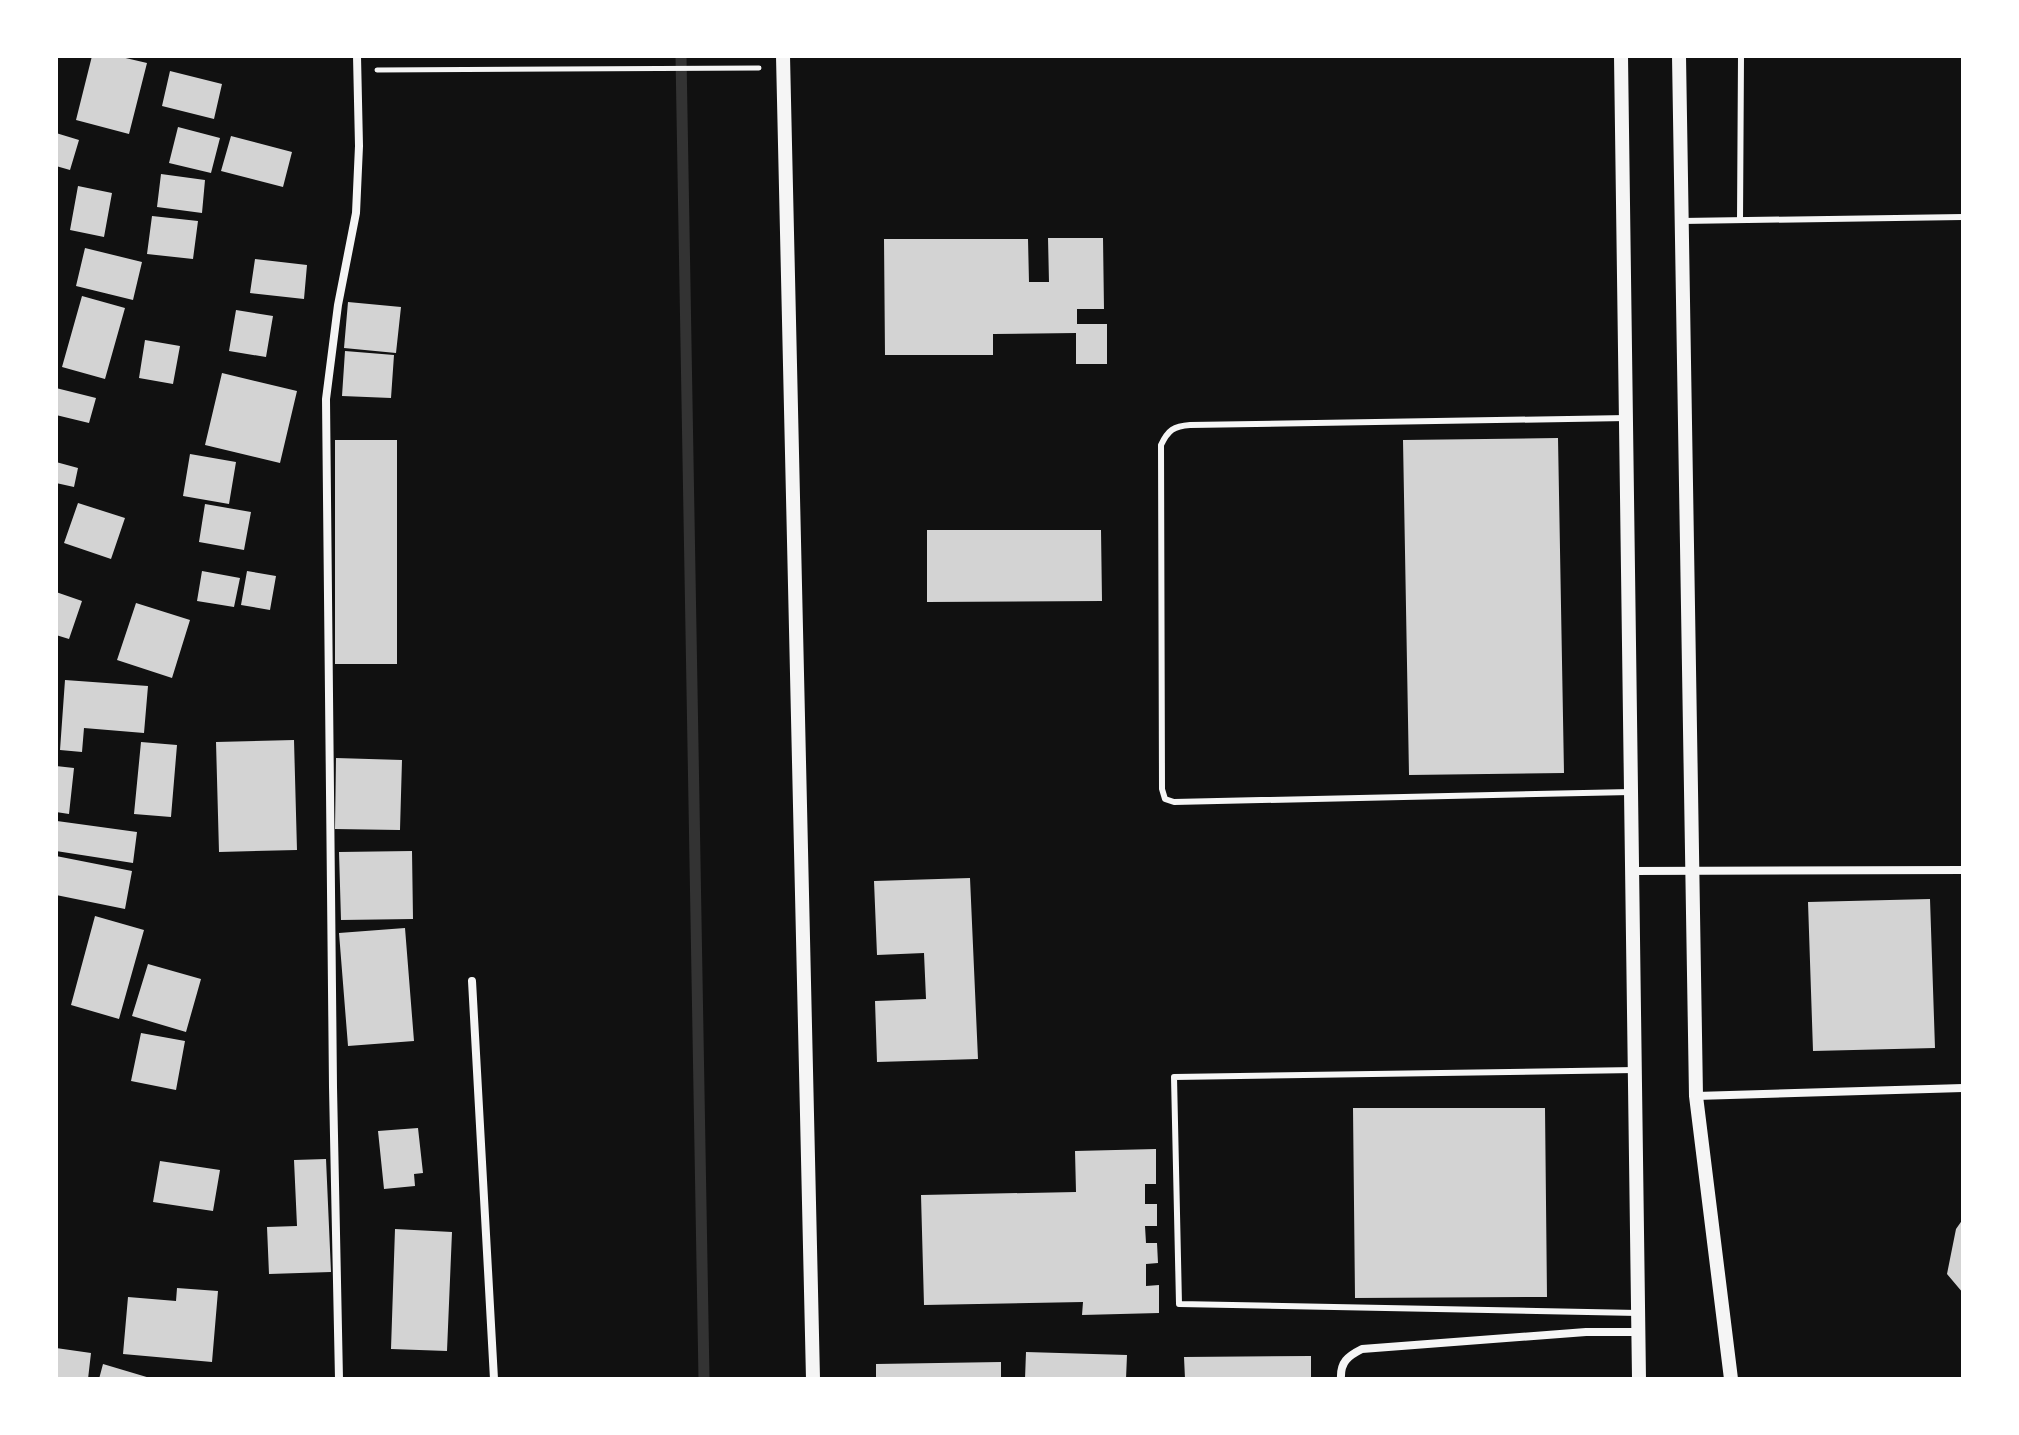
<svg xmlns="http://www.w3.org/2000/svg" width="2019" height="1435" viewBox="0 0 2019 1435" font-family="Karla,sans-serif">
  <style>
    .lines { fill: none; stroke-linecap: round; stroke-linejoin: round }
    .stream { stroke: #333; stroke-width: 11 }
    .building { fill: #d3d3d3 }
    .path { stroke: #f5f5f5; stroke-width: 5 }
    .service { stroke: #f5f5f5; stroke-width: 6 }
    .minor { stroke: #f5f5f5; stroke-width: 8 }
    .tertiary { stroke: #f5f5f5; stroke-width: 14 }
  </style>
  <rect width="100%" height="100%" fill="#111"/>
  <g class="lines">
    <path class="stream" d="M681,56L704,1379"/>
  </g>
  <path class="building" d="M92,56H117L147,63L129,134L76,120Z
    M170,71L222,84L214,119L162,106Z
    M178,127L220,138L211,173L169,163Z
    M56,133L79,140L70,170L56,166Z
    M231,136L292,152L283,187L221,171Z
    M161,174L205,180L202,213L157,207Z
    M78,186L112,193L104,237L70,230Z
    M152,216L198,221L193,259L147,254Z
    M1048,238H1103L1104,309H1077V324H1107V364H1076V333L993,334V355H885L884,239H1028L1029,282H1049Z
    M85,248L142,262L133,300L76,286Z
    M255,259L307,265L304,299L250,293Z
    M82,296L125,308L105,379L62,367Z
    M348,302L401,307L396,353L344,348Z
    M236,310L273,316L266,357L229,351Z
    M145,340L180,346L173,384L139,378Z
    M345,351L394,355L391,398L342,396Z
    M222,373L297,391L280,463L205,445Z
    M56,388L96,398L89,423L56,415Z
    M1558,438L1564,773L1409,775L1403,440Z
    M335,440H397V664H335Z
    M190,454L236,462L229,504L183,496Z
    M56,462L78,468L74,487L56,483Z
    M78,503L125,518L111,559L64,543Z
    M205,504L251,512L244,550L199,542Z
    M927,530H1101L1102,601L927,602Z
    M202,571L240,578L234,607L197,601Z
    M247,571L276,576L270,610L241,605Z
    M56,592L82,601L69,639L56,635Z
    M136,603L190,620L172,678L117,660Z
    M65,680L148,686L144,733L84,728L82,752L60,750Z
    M294,740L297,850L219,852L216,742Z
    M141,742L177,745L171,817L134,814Z
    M336,758L402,760L400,830L335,829Z
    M56,766L74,768L69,814L56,812Z
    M57,821L137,832L133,863L56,851Z
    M412,851L413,919L341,920L339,852Z
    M56,856L132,871L125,909L56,895Z
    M970,878L978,1059L877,1062L875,1001L926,999L924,953L877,955L874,881Z
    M1930,899L1935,1048L1813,1051L1808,902Z
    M95,916L144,930L119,1019L71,1005Z
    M405,928L414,1041L348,1046L339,933Z
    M148,964L201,979L186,1032L132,1016Z
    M141,1033L185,1041L176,1090L131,1081Z
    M1353,1108H1545L1547,1297L1355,1298Z
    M418,1128L423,1173L414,1174L415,1186L384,1189L378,1131Z
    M1156,1149V1184H1145V1204H1157V1226H1145L1146,1243H1157L1158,1263L1146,1264V1286L1159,1285V1313L1082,1315L1083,1302L924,1305L921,1195L1076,1192L1075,1151Z
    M326,1159L331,1272L269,1274L267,1227L297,1226L294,1160Z
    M160,1161L220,1170L213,1211L153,1202Z
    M1963,1219V1293L1947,1274L1956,1229Z
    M395,1229L452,1232L447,1351L391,1349Z
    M177,1288L218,1291L212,1362L123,1354L128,1297L176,1301Z
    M56,1348L91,1353L88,1379H56Z
    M1026,1352L1127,1355L1126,1379H1025Z
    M1311,1356V1379H1185L1184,1357Z
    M1001,1362V1379H876V1364Z
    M103,1364L150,1378V1379H99Z"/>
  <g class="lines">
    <path class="path" d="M377,70L759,68"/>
    <path class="service" d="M1740,220L1741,56
      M1682,221L1963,217
      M1627,418L1190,425C1174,426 1168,430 1161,445L1162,789L1165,799L1174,802L1631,792
      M1635,1070L1174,1077L1179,1304L1638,1313"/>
    <path class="minor" d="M1633,871L1963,870
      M472,981L494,1379
      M1696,1096L1963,1088
      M339,1379L333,1087L326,399L338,305L356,213L359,146L357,56
      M1341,1379C1340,1362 1348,1356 1362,1349L1586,1332H1638"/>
    <path class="tertiary" d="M783,56L813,1379
      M1621,56L1639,1379
      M1679,56L1696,1096L1731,1379"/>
  </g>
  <rect width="2019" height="1435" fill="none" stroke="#ffffff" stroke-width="116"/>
</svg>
